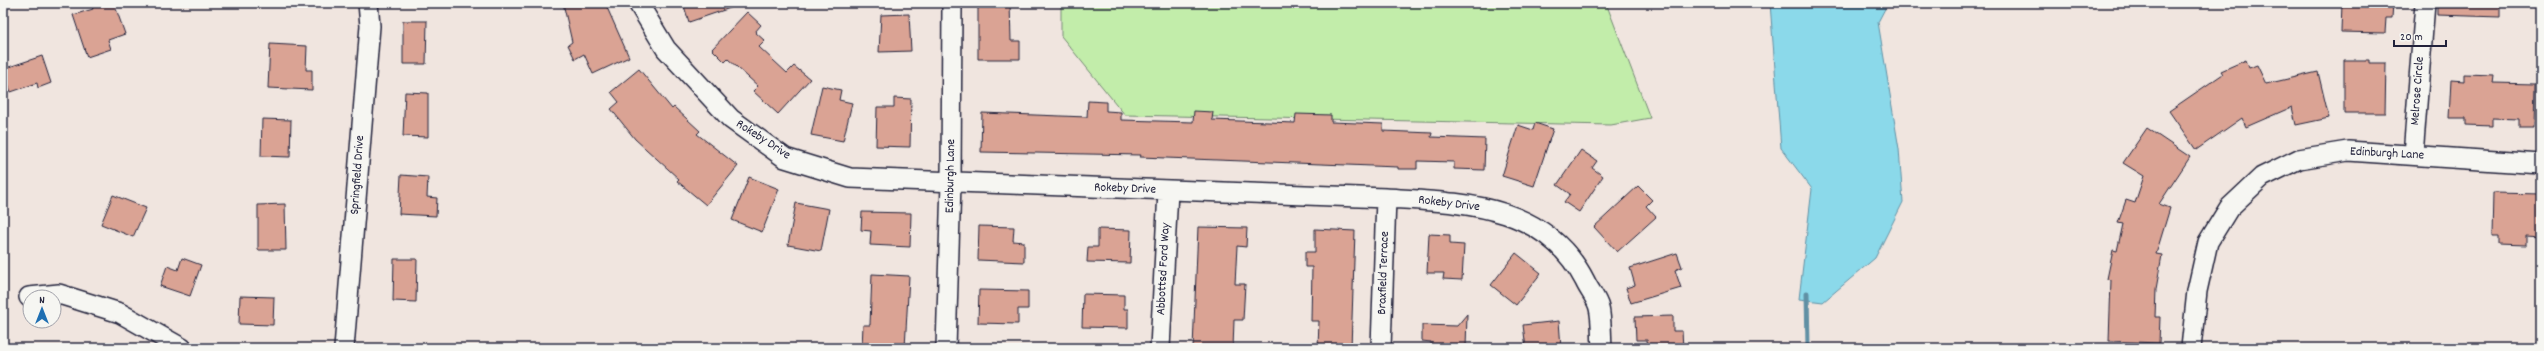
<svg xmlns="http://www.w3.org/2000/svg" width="2544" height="351" viewBox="0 0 2544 351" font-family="Dekko,sans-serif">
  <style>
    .green { fill: #c2edaa; stroke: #728872 }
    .water { fill: #8bd9ea; stroke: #6190a4 }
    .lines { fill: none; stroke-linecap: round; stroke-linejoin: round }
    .stream { stroke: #6190a4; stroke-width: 5 }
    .building { fill: #daa394; stroke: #22223b }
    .minor-casing { stroke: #22223b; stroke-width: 22 }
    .minor { stroke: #f6f6f2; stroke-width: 19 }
    .labels { text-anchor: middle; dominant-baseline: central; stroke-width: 3; stroke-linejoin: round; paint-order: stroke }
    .street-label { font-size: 13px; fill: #22223b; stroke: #f6f6f2 }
  </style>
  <rect width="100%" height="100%" fill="#f0e5df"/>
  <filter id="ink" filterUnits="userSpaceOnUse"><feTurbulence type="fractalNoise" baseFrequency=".025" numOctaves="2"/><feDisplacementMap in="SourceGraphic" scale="8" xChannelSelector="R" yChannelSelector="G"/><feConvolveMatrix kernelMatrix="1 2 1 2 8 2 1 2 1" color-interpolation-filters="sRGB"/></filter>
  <g filter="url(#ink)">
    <path class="green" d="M1061,3H1606L1650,118L1611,125L1125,115L1061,36Z"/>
    <path class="water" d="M1770,3H1888L1878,22L1899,149L1903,202L1875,258L1823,302L1799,299L1812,189L1781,148Z"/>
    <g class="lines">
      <path class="stream" d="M1807,293L1808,348"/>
    </g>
    <path class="building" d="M91,3H114L125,34L108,40L111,49L87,57L73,15L93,9Z
      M563,3H605L629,57L593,74L584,54L575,59L568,45L572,42Z
      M683,3H738L739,5L689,22Z
      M978,3H1010L1011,41H1020V59H978Z
      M2342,3H2393L2392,18H2386L2385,33L2341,32Z
      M2437,3H2500V17L2437,15Z
      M747,12L761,25L755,32L765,41L759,47L787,73L794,66L810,79L778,114L753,91L758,86L728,59L725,62L712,49Z
      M909,14L911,51L879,52L881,15Z
      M403,21H427L426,64H403Z
      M270,44L307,46L306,70H312V90L268,88Z
      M42,56L51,83L38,88L37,83L11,92L3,69Z
      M2246,60L2249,68L2257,65L2266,84L2318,72L2329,118L2296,125L2292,107L2246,127L2242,118L2196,150L2169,111L2223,74L2221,71Z
      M2344,60H2369V63H2386L2385,113H2344Z
      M639,69L672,109L674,107L700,131L697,134L738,166L706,205L677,181L679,179L635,139L611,109L619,102L611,92Z
      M2464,74L2494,75L2493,83L2535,84L2534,128H2519V119L2492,118V126L2466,125V118H2449L2451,80L2464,81Z
      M822,86L841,90L839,100L852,103L843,141L811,135Z
      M405,92L428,93V137L403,136Z
      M894,98L911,99L910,147L876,146L877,107H894Z
      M1088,101L1106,102V111L1121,112V120L1193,122L1194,111L1213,112L1212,120L1295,123L1296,114L1331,115V122L1383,124V131L1432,133L1431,137L1485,139L1484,170L1454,169V162L1417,161V169H1398V167L1140,157L1141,155L981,152L982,113L1087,117Z
      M262,119L291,120L290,157L261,156Z
      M1535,123L1553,129L1534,186L1502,176L1518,125L1533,130Z
      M2147,128L2190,157L2159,204L2170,208L2156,254L2162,255L2156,289L2155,317H2160L2159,343L2109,341L2111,280L2107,279L2113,250L2117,251L2123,224L2118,223L2126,200L2135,203L2144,176L2123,163Z
      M1581,150L1597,161L1592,168L1603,176L1579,212L1564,202L1570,194L1557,185Z
      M401,175L428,177L427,197L437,198L436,216L399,214Z
      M749,177L779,189L762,232L732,220Z
      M1638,186L1652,200L1646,206L1656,217L1617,252L1594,227Z
      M2493,193L2541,194V237L2526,236V245L2499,244V236H2492Z
      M113,195L146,208L133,237L101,224Z
      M796,203L829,209L821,251L788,245Z
      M285,204L286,250H258V205Z
      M862,212L911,213L910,247L870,245L871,231L861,230Z
      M979,226L1014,227L1013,241L1024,242V262L978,260Z
      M1198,227L1247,228L1246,247L1237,246L1235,284H1245L1243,320H1234L1233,348H1193Z
      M1098,229L1131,230L1130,263L1087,262L1088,247H1098Z
      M1315,229L1355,231L1351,348H1318L1319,321H1311L1312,267H1305V252H1315Z
      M1429,234L1450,235V244L1464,245L1462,280L1443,279L1444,273H1427Z
      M1516,253L1541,273L1516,305L1491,285Z
      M1677,253L1682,267L1675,270L1681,288L1631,303L1626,288L1635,285L1630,268Z
      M182,258L201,265L190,296L160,286L167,266L178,270Z
      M394,259H417L416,302L393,301Z
      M872,274L909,276L905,348H862L863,325H870Z
      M979,290L1028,291V309H1018V324L978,323Z
      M1083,294L1124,295V309H1128V328L1082,327Z
      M240,296L274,297L273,325L239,324Z
      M1467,314L1466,348H1431V342L1422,341V325L1457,326Z
      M1673,316V331H1682L1683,348H1648L1647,340H1636L1635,317Z
      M1559,321L1561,348H1526L1523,325Z"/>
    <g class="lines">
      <defs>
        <path id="minor" d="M638,3L666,49L731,119L785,158L850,178L1386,198C1464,203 1545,203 1585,281C1589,290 1597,299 1599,308C1602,320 1601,336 1602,348
          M2413,155L2425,3
          M29,297L59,294L120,313L182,348
          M344,348L370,26L368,3
          M946,348L951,183L952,3
          M1160,348L1168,191
          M1381,348L1386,198
          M2191,348L2197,291L2208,242L2229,208L2262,177L2299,159L2348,151L2541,164"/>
      </defs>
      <use href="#minor" class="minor-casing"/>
      <use href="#minor" class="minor"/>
    </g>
  </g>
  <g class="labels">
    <g class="street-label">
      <text transform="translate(2418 91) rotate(-86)">Melrose Circle</text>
      <text transform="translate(763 140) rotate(33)">Rokeby Drive</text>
      <text transform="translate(2387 154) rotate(3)">Edinburgh Lane</text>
      <text transform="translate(358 175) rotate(-86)">Springfield Drive</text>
      <text transform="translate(951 176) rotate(-89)">Edinburgh Lane</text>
      <text transform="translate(1125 189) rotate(2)">Rokeby Drive</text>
      <text transform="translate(1449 204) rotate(7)">Rokeby Drive</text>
      <text transform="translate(1164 269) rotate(-87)">Abbottsd Ford Way</text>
      <text transform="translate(1384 273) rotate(-88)">Braxfield Terrace</text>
    </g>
  </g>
  <rect width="2544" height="351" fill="none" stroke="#f6f6f2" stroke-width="16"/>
  <rect x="8" y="8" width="2528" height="335" fill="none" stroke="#22223b" stroke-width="1.5" filter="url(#ink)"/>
  <g transform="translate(42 309)"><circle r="19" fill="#f6f6f2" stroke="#a1a1a9"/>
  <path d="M0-3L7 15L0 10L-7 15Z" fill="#1f6fb2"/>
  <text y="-6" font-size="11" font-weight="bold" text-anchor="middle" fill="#22223b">N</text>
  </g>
  <path d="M2394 40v6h52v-6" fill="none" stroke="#22223b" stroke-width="2"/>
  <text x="2400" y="40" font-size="12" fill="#22223b" stroke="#f6f6f2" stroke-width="3" paint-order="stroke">20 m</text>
</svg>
